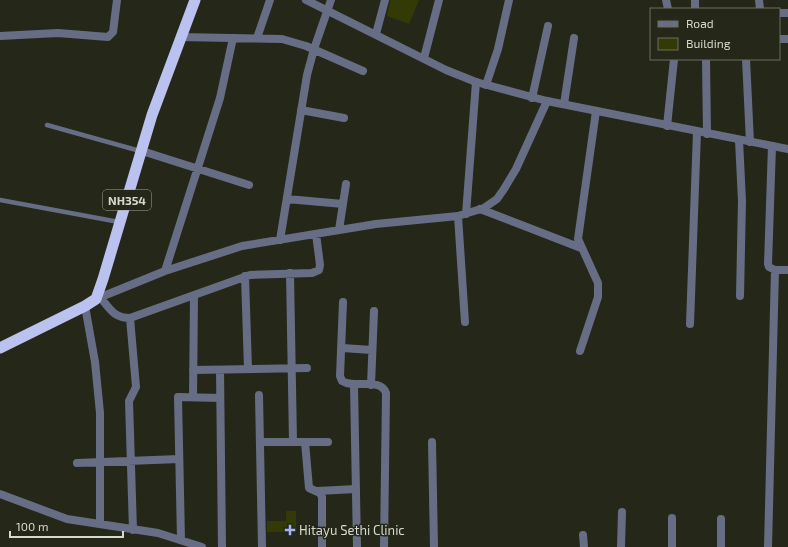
<svg xmlns="http://www.w3.org/2000/svg" width="788" height="547" viewBox="0 0 788 547" font-family="'Exo 2',sans-serif">
  <style>
    .building { fill: #343a05 }
    .lines { fill: none; stroke-linecap: round; stroke-linejoin: round }
    .service { stroke: #686d86; stroke-width: 4.5 }
    .minor { stroke: #686d86; stroke-width: 8 }
    .tertiary { stroke: #686d86; stroke-width: 8 }
    .trunk { stroke: #bbc2f0; stroke-width: 11 }
    .poi-dot { fill: #a7b1fc; stroke: #252818; stroke-width: 1.5 }
    .labels { text-anchor: middle; dominant-baseline: central; stroke-width: 3; stroke-linejoin: round; paint-order: stroke }
    .shield { fill: #252818; stroke: #a1a497; stroke-width: 1 }
    .shield-label { font-size: 12px; font-weight: bold; fill: #d6d9ce }
    .poi-label { font-size: 13px; fill: #d6d9ce; stroke: #252818; text-anchor: start }
  </style>
  <rect width="100%" height="100%" fill="#252818"/>
  <path class="building" d="M390,0H419L409,24L387,16Z
    M286,511H296V532H267V521H286Z"/>
  <g class="lines">
    <path class="service" d="M47,125L140,151
      M0,200L119,222"/>
    <path class="minor" d="M666,0L668,9
      M695,0V9
      M759,0L760,9
      M779,13H788
      M376,34L385,0
      M0,36L58,33L108,37L113,32L117,0
      M180,37L282,39L306,46L363,71
      M257,38L270,0
      M779,39H788
      M424,58L439,0
      M706,59L707,134
      M746,59L750,142
      M486,85L498,49L509,0
      M532,98L548,26
      M564,104L574,38
      M301,110L344,118
      M667,126L674,59
      M739,140L742,201L740,296
      M772,146L768,264L769,267L775,270H788
      M142,151L249,185
      M287,199L343,204
      M480,209L581,248
      M466,214L476,82
      M458,216L465,322
      M339,230L346,184
      M280,240L307,75L314,49L331,0
      M165,271L220,98L233,38
      M290,273L293,442
      M245,276L248,369
      M100,297C110,309 114,318 130,318L250,275L312,273L319,270L320,265L316,234
      M96,299L165,271L242,246L376,224L458,216L484,208L497,199L504,189L516,169L547,101
      M343,302L340,376L342,381C354,389 380,377 386,393L384,547
      M85,306L95,362L100,413V524
      M130,318L136,387L129,401L133,530
      M690,324L697,132
      M342,348L372,350
      M580,351L598,297V283L578,239L596,111
      M193,370L307,368
      M220,370L222,547
      M354,385L357,547
      M371,385L374,311
      M259,395L262,547
      M193,397L194,295
      M260,442H328
      M305,442L309,488L320,493L322,497V547
      M432,442L434,547
      M77,463L179,459
      M318,491L356,489
      M0,494L67,519L158,533L202,547
      M672,518V547
      M583,535L584,547
      M181,540L178,397L220,398
      M621,547L622,512
      M721,547V519
      M768,547L775,270"/>
    <path class="tertiary" d="M306,0L446,70L476,82L547,101L788,149"/>
    <path class="trunk" d="M0,348L85,306L96,299L103,279L152,115L195,0"/>
  </g>
  <path class="poi-dot" d="M288 524h4v4h4v4h-4v4h-4v-4h-4v-4h4z"/>
  <g class="labels">
    <rect class="shield" x="103" y="190" width="48" height="20" rx="3"/>
    <g class="shield-label">
      <text x="127" y="200">NH354</text>
    </g>
    <g class="poi-label">
      <text x="299" y="530">Hitayu Sethi Clinic</text>
    </g>
  </g>
  <rect x="650" y="8" width="130" height="52" fill="#252818" stroke="#6c6f61"/>
  <rect x="658" y="21" width="20" height="6" fill="#686d86" stroke="#6c6f61"/>
  <text x="686" y="28" font-size="12" fill="#d6d9ce">Road</text>
  <rect x="658" y="38" width="20" height="12" fill="#343a05" stroke="#6c6f61"/>
  <text x="686" y="48" font-size="12" fill="#d6d9ce">Building</text>
  <path d="M10 531v6h113v-6" fill="none" stroke="#d6d9ce" stroke-width="2"/>
  <text x="16" y="531" font-size="12" fill="#d6d9ce" stroke="#252818" stroke-width="3" paint-order="stroke">100 m</text>
</svg>
